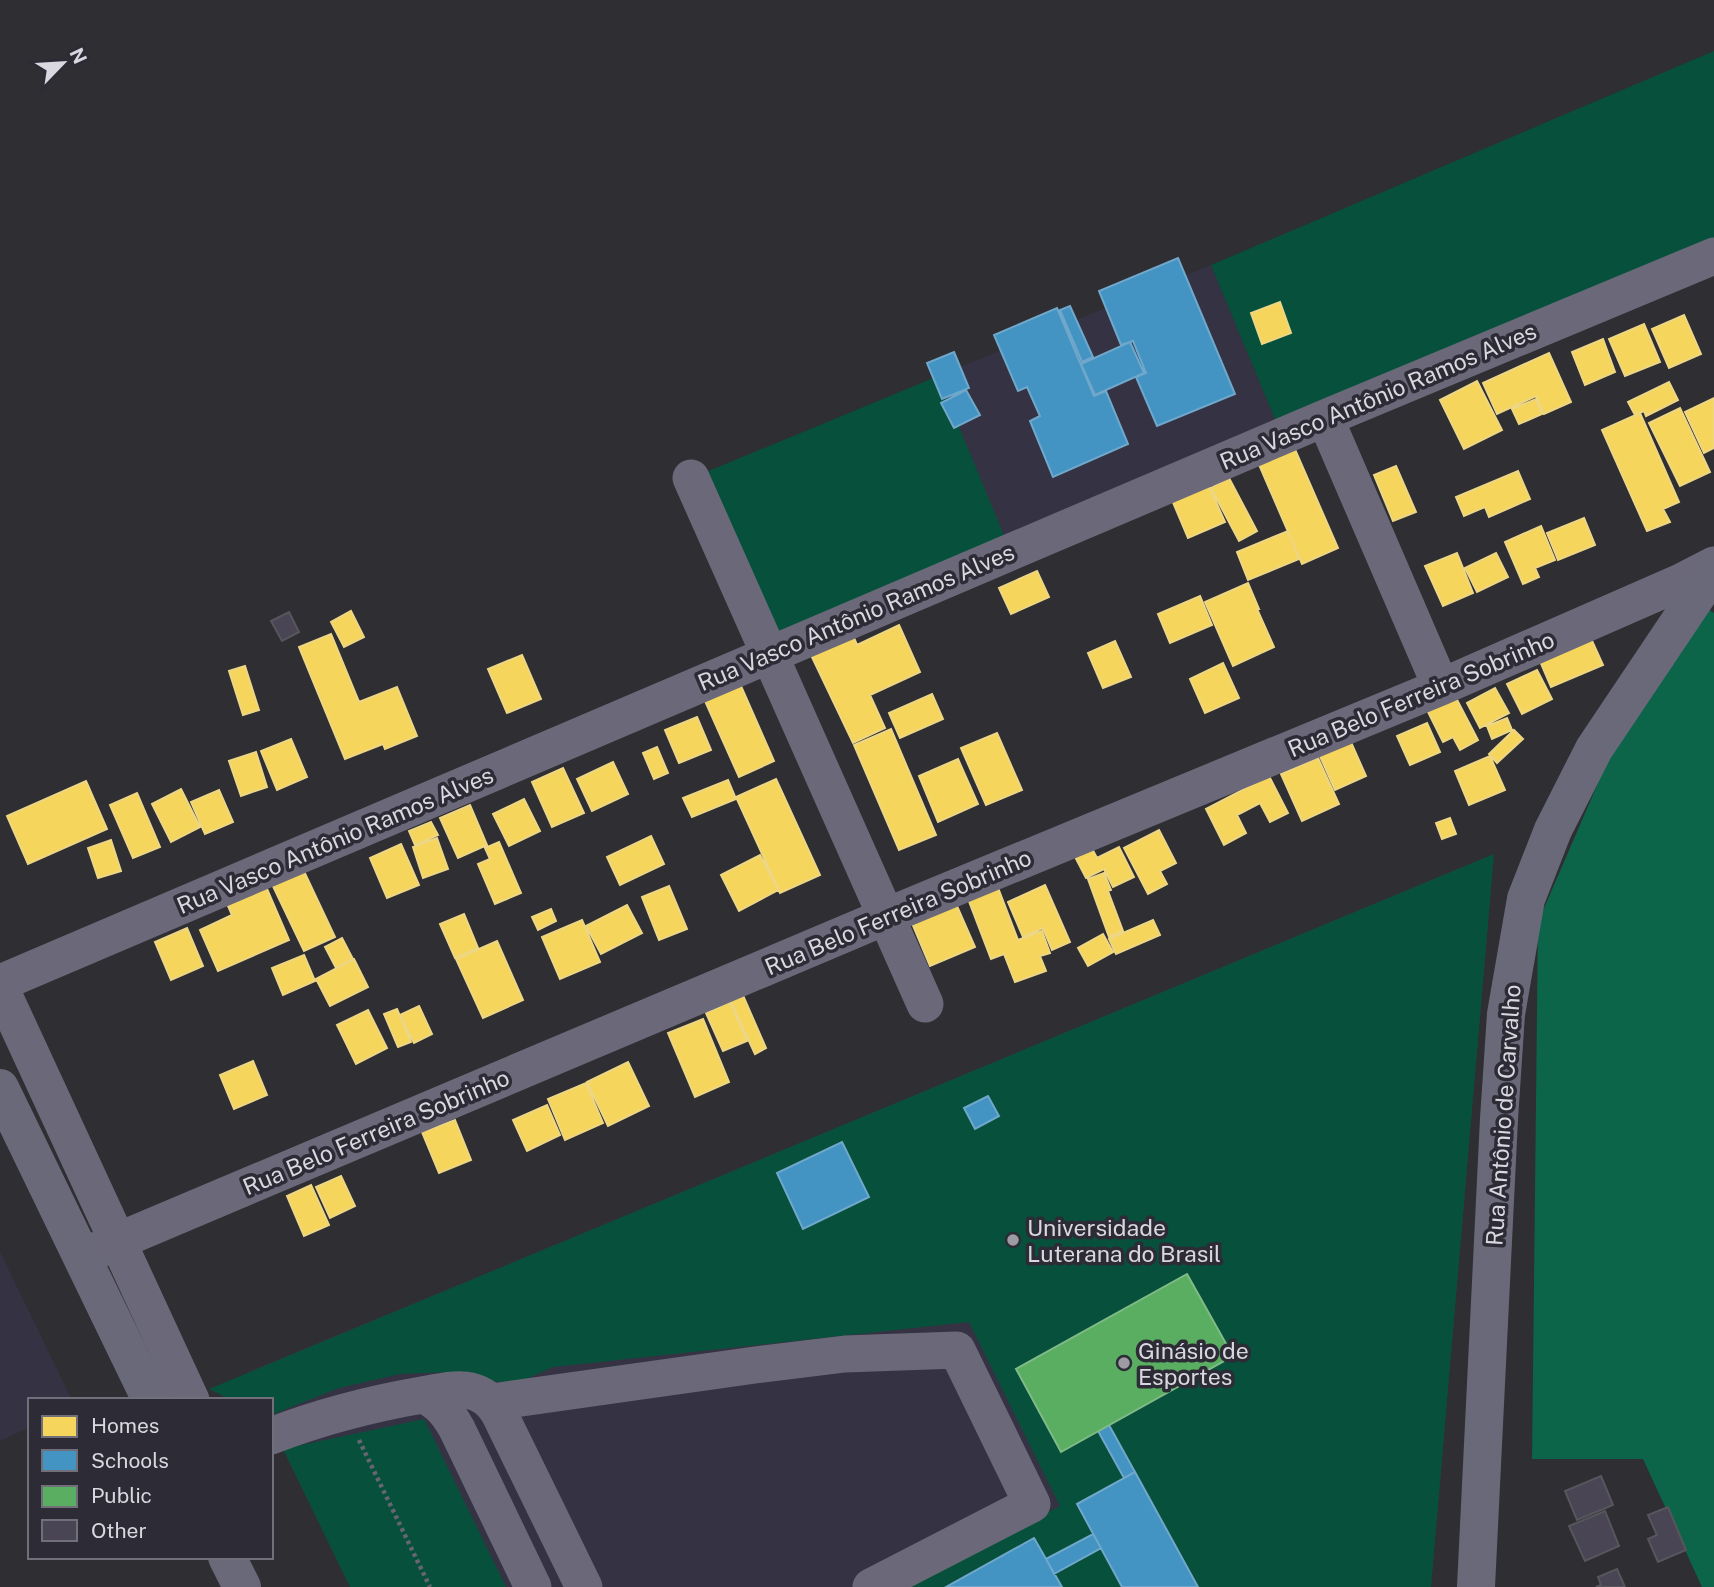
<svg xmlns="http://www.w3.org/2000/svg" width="1714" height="1587" viewBox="0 0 1714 1587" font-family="'Public Sans',sans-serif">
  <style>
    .built { fill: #353343 }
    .green { fill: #07513c }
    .forest { fill: #0c6449 }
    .homes { fill: #f6d55c; stroke: #edd684; stroke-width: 2 }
    .schools { fill: #4393c3; stroke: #70a8cc; stroke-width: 2 }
    .public { fill: #5aae61; stroke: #80bb87; stroke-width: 2 }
    .building { fill: #494555; stroke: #56565c; stroke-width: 2 }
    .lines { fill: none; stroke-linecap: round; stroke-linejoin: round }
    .path { stroke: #676571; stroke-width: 4.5; stroke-dasharray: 3.5 3.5; stroke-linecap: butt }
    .minor { stroke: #6b6979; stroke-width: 37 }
    .major { stroke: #6a6979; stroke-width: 38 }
    .poi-dot { fill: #9d9ca3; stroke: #2c2b36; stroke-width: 2.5 }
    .labels { text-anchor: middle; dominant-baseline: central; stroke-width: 7; stroke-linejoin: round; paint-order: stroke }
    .street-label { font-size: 23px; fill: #d9d8e0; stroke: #2c2b36 }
    .poi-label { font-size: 23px; fill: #d9d8e0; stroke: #2c2b36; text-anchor: start }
  </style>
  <rect width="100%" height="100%" fill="#2e2e33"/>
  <path class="built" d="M1211,265L1277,424L1004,537L938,376Z
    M1494,854L1431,1587H350L271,1425V1400L246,1373Z
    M0,1252L72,1400H30V1427L0,1441Z"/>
  <path class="green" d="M1714,51V244L1279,429L1211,265Z
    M938,376L1008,545L774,643L699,475Z
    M1494,854L1431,1587H1198L1109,1425L1232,1356L1187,1274L1016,1369L1061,1451L1098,1431L1124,1478L1077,1504L1122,1587H904L1060,1506L969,1322L553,1367L513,1385L450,1372L400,1374L339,1388L271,1415V1400H231L209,1389Z
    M424,1419L506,1587H350L283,1449Z"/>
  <path class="forest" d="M1706,608L1714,613V1587H1702L1643,1459H1532L1538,922L1608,760Z"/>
  <path class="homes" d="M1280,302L1291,333L1262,344L1251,313Z
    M1684,315L1701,354L1669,368L1652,329Z
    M1644,324L1660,362L1625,376L1609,339Z
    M1603,339L1615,372L1585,385L1572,352Z
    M1549,353L1571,402L1544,414L1536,396L1497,414L1483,383Z
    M1477,381L1502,430L1464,449L1440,400Z
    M1669,382L1678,400L1646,416L1644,411L1635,415L1628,402Z
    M1714,398V448L1704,453L1685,412Z
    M1536,399L1542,414L1519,424L1512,409Z
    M1680,408L1710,472L1680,486L1649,423Z
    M1640,413L1679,502L1663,509L1670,522L1647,531L1602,430Z
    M1290,438L1338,548L1302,564L1254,453Z
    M1396,466L1416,512L1393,521L1374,475Z
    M1518,471L1530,499L1489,517L1485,507L1464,516L1456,497Z
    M1229,478L1257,531L1239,541L1211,488Z
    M1208,484L1225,522L1188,538L1172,500Z
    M1584,518L1595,545L1558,560L1547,533Z
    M1541,526L1555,560L1535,568L1539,577L1523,584L1505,542Z
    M1288,531L1299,559L1248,580L1237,552Z
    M1457,553L1473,593L1443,606L1425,566Z
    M1496,553L1508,577L1477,592L1465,568Z
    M1037,571L1049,597L1011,614L999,588Z
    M1248,583L1259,609H1257L1274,647L1233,666L1205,602Z
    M1200,596L1212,625L1170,643L1158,614Z
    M351,611L364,637L344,647L331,622Z
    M899,625L920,672L870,695L885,728L853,743L810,653L852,633L857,645Z
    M1588,632L1603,665L1551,687L1537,654Z
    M331,634L359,702L397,687L417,736L385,749L383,744L345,759L299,647Z
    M1115,641L1131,677L1103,688L1088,653Z
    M522,655L541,699L507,713L488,669Z
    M1223,663L1239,698L1205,713L1190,679Z
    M245,666L259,710L243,715L229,671Z
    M1537,670L1552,699L1522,714L1507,684Z
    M737,677L774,761L739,777L701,692Z
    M1495,688L1509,713L1480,728L1467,703Z
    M932,694L943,719L900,738L889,713Z
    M1454,694L1478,740L1460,750L1453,737L1443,742L1426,708Z
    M697,717L711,750L679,763L665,730Z
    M1507,718L1512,730L1492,739L1487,726Z
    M1427,723L1440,752L1410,765L1397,736Z
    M891,729L936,835L899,850L854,745Z
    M1514,730L1523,739L1497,763L1489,754Z
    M997,733L1022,790L986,805L961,748Z
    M291,739L307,777L277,790L261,751Z
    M1350,740L1366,776L1335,790L1319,754Z
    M657,747L668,773L654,779L643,753Z
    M256,752L267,787L241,796L229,761Z
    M1490,756L1505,790L1469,805L1455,771Z
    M1318,758L1339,804L1302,821L1281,774Z
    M958,759L978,804L938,822L919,776Z
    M613,762L628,794L592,811L577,779Z
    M563,768L584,813L552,827L532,782Z
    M1269,776L1288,813L1270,822L1260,803L1237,815L1246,833L1224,845L1206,809Z
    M776,779L820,875L780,893L736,797Z
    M728,780L736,799L692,817L683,798Z
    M86,781L107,829L28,864L7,816Z
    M181,789L200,827L171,842L152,804Z
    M219,790L233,822L205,834L191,802Z
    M137,793L160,847L133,858L110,805Z
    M524,799L540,831L509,846L493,814Z
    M470,805L487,845L458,858L440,818Z
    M1450,818L1456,834L1442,839L1436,823Z
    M431,822L438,835L415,845L409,831Z
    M1159,830L1176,863L1160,871L1167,884L1148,894L1124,848Z
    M651,836L664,864L620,885L607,857Z
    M437,838L448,869L423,878L413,847Z
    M111,840L121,871L98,878L88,848Z
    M499,842L521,893L495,904L478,864L490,859L485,848Z
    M1089,843L1097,858L1119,847L1134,877L1113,887L1104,869L1086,878L1072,851Z
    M401,844L419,885L387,898L370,858Z
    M760,855L778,890L739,911L721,875Z
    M301,865L335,937L304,951L270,880Z
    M1104,873L1111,890L1108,891L1123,931L1109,937L1088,879Z
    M264,882L289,940L218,971L200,930L232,915L225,899Z
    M997,885L1018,940L1042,931L1050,953L1040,956L1046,971L1015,982L1004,954L991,959L967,896Z
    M1045,885L1070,942L1052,950L1043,928L1023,937L1008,902Z
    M669,886L687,929L659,940L642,897Z
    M953,897L975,947L930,966L909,916Z
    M627,905L642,933L601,954L586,926Z
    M551,909L556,921L538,930L532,917Z
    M464,914L478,948L455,958L440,924Z
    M582,920L600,962L560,979L542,937Z
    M1153,920L1160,935L1116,954L1109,939Z
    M187,928L203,966L171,980L155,942Z
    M1103,934L1113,952L1088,966L1078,948Z
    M342,938L353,959L336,968L325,947Z
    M497,941L523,1000L483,1018L456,959Z
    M304,955L315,981L283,995L272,968Z
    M354,959L368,987L330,1006L316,979Z
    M738,984L766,1048L755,1054L725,989Z
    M730,1002L747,1041L723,1051L706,1013Z
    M419,1006L432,1034L414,1043L400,1015Z
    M397,1009L411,1042L398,1047L384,1014Z
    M368,1010L387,1048L356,1064L337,1025Z
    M703,1019L729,1082L695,1097L668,1033Z
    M253,1061L267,1095L234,1109L220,1075Z
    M628,1062L649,1106L608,1126L587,1082Z
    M586,1083L603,1123L565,1140L548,1099Z
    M547,1105L560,1135L527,1151L513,1120Z
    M455,1120L471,1160L439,1173L422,1132Z
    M341,1176L355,1206L330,1218L316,1187Z
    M311,1185L329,1225L304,1236L287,1196Z"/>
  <path class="schools" d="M1178,258L1235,394L1157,426L1136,377L1146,373L1133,341L1121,345L1099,291Z
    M1070,306L1093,357L1082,362L1060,310Z
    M1057,308L1094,396L1106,391L1128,444L1053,477L1030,421L1040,416L1027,387L1018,391L994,335Z
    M1130,342L1144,373L1095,395L1081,364Z
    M954,352L969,388L942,399L927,363Z
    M966,390L980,415L954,428L941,403Z
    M988,1096L999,1116L975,1129L964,1108Z
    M842,1142L869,1197L803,1229L777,1173Z
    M1109,1425L1135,1472L1124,1478L1098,1431Z
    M1135,1472L1198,1587H1122L1077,1504Z
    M1093,1534L1101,1548L1054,1574L1046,1559Z
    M1034,1538L1062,1587H946Z"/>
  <path class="public" d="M1187,1274L1233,1356L1061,1452L1016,1369Z"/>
  <path class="building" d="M289,612L299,632L282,641L271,621Z
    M1601,1476L1613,1505L1577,1520L1565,1491Z
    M1668,1507L1686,1550L1658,1562L1648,1539L1657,1535L1648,1515Z
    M1605,1511L1619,1546L1585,1561L1569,1526Z
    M1617,1569L1625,1587H1596L1601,1585L1598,1577Z"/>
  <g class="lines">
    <path class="path" d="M359,1440L430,1587"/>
    <path class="minor" d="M1325,418L1441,687
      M691,478L925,1004
      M0,983L1325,418L1714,256
      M0,987L191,1400
      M82,1257L118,1241L887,916L1441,687L1681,582L1714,565
      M424,1395C440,1403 448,1413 457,1429L533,1587
      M492,1402L755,1365L845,1354L957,1350L1032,1504L871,1587
      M271,1436C320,1417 370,1404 422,1395C436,1393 451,1388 465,1390C481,1392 491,1400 499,1413L584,1587"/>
    <path class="major" d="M0,1088L151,1400
      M227,1557L242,1587
      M1476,1587L1499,1119L1506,1014L1526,899L1553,830L1594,749L1714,570"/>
  </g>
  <g class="poi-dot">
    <circle cx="1013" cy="1240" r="7"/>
    <circle cx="1124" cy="1363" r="7"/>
  </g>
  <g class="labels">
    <g class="street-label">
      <text transform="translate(1378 396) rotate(-23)">Rua Vasco Antônio Ramos Alves</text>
      <text transform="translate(856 617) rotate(-23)">Rua Vasco Antônio Ramos Alves</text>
      <text transform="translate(1421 694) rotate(-23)">Rua Belo Ferreira Sobrinho</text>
      <text transform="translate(335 840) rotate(-23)">Rua Vasco Antônio Ramos Alves</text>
      <text transform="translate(898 912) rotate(-23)">Rua Belo Ferreira Sobrinho</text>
      <text transform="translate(1503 1115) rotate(-86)">Rua Antônio de Carvalho</text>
      <text transform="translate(376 1132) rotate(-23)">Rua Belo Ferreira Sobrinho</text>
    </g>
    <g class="poi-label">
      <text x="1027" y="1227">Universidade<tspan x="1027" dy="26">Luterana do Brasil</tspan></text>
      <text x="1138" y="1350">Ginásio de<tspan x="1138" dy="26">Esportes</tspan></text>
    </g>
  </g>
  <rect x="28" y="1398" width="245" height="161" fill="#2c2b36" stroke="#71707a" stroke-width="2"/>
  <rect x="42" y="1416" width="35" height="21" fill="#f6d55c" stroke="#71707a" stroke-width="2"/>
  <text x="91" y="1433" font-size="21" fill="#d9d8e0">Homes</text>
  <rect x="42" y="1450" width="35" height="21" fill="#4393c3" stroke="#71707a" stroke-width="2"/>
  <text x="91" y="1468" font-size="21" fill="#d9d8e0">Schools</text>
  <rect x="42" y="1486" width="35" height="21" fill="#5aae61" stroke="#71707a" stroke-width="2"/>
  <text x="91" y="1503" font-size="21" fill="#d9d8e0">Public</text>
  <rect x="42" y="1520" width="35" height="21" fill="#494555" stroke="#71707a" stroke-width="2"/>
  <text x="91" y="1538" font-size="21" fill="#d9d8e0">Other</text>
  <g transform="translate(63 63) rotate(65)" stroke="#2c2b36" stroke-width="5" paint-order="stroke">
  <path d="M0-5L12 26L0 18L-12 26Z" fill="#d9d8e0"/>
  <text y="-10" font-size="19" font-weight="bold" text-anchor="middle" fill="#d9d8e0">N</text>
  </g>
</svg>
